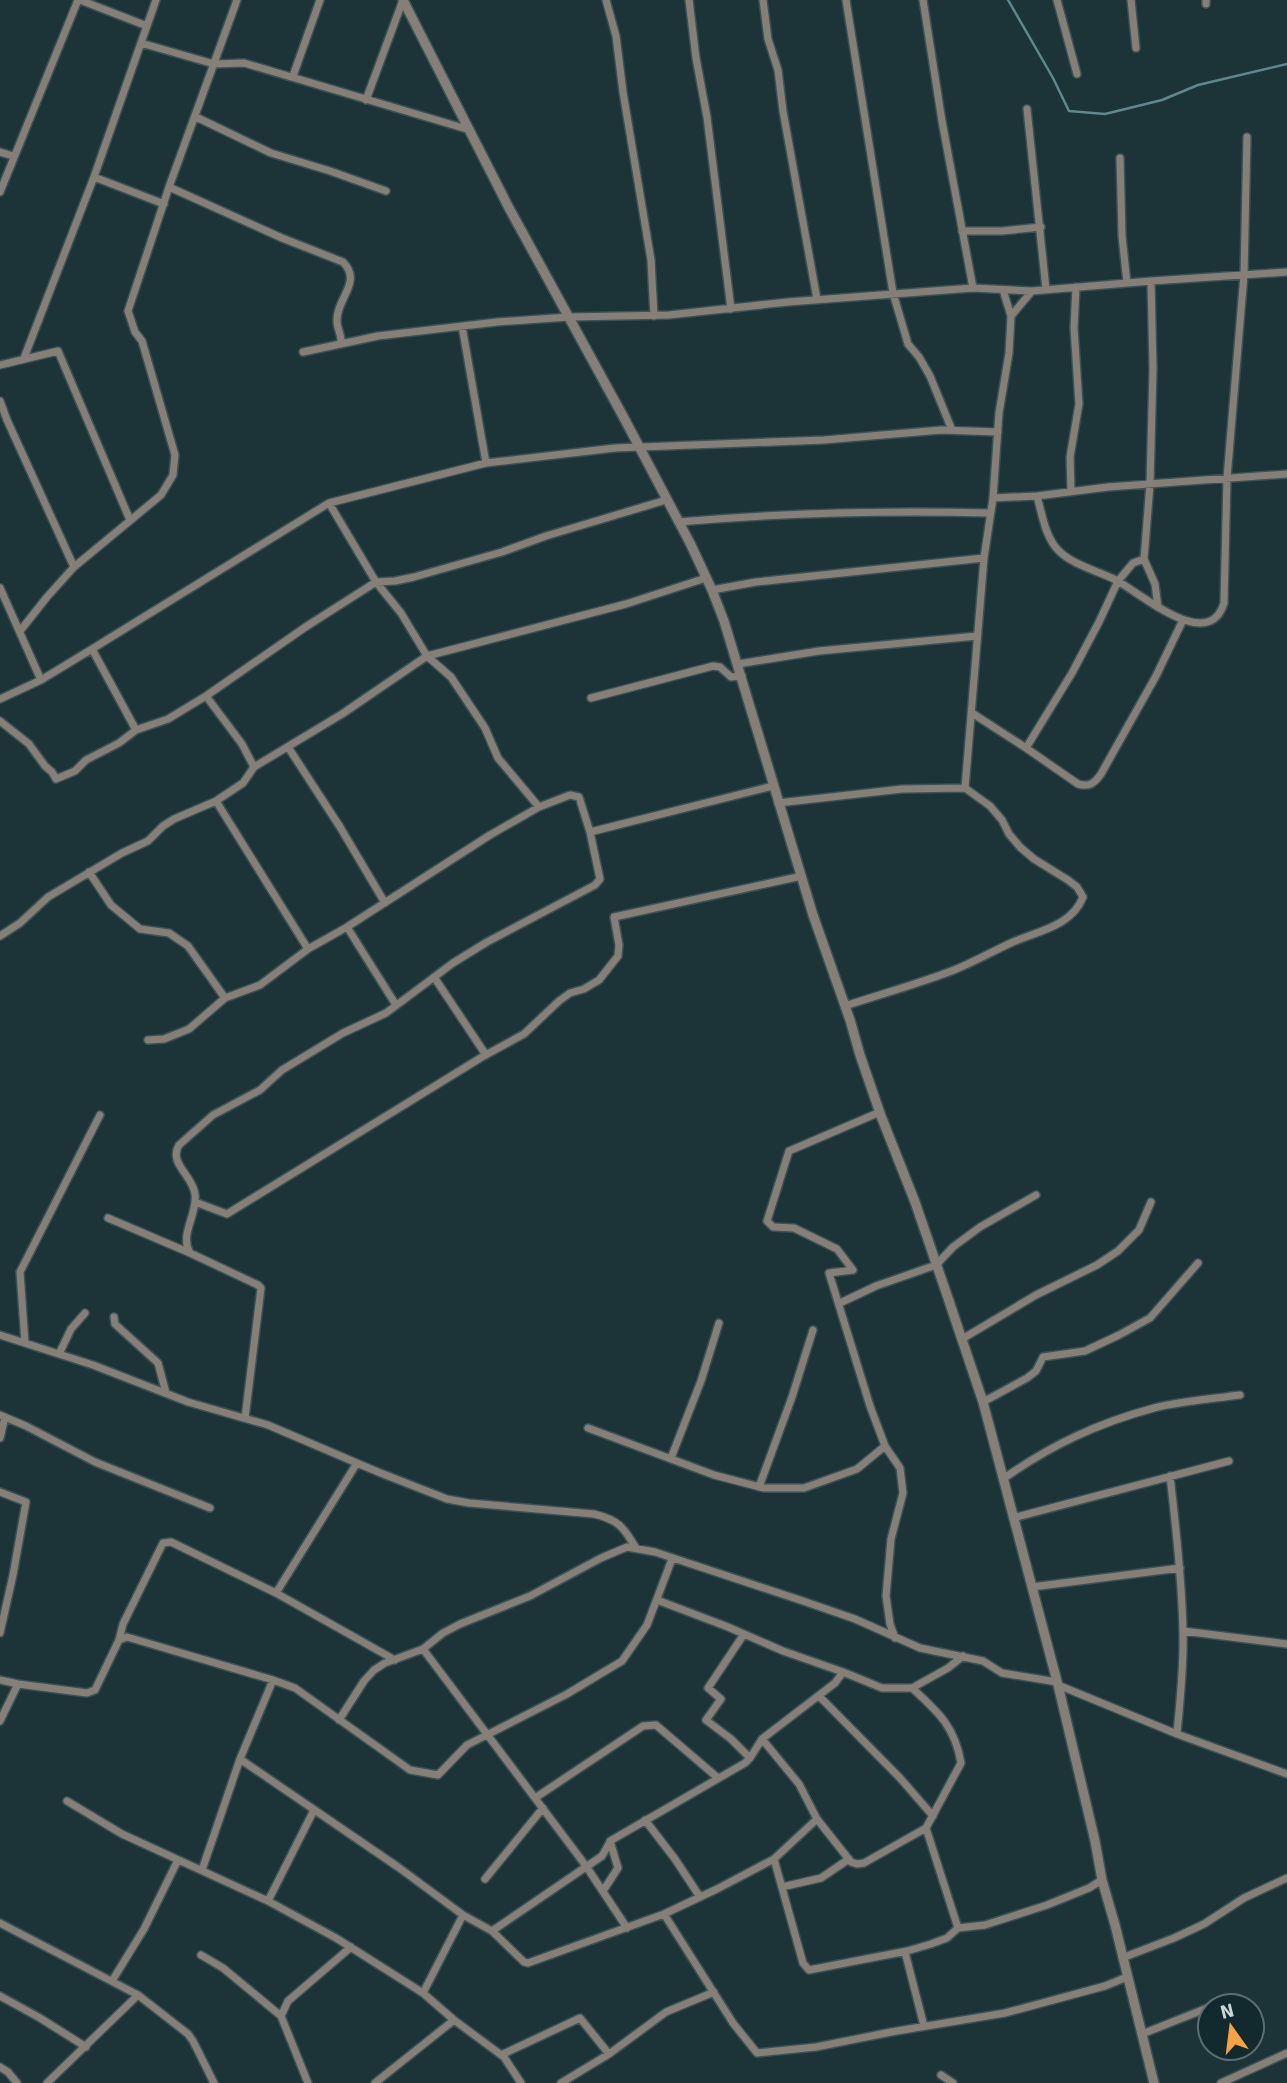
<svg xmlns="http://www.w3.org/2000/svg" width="1287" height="2083" viewBox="0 0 1287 2083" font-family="Signika,sans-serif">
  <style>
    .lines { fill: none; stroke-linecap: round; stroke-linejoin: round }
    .stream { stroke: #5f878d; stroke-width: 2.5 }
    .minor-casing { stroke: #3b5155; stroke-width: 10 }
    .tertiary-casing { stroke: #3b5155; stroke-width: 12 }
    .minor { stroke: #867f78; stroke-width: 7 }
    .tertiary { stroke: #867f78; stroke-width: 9 }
  </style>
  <rect width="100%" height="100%" fill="#1c3438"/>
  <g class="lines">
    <path class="stream" d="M1008,0L1053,78L1069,111L1105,114L1162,100L1198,85L1287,64"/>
    <defs>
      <path id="minor" d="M80,0L147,26
        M606,0L616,36L623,92L651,260L654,316
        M689,0L696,58L707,117L731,309
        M763,0L768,39L778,70L783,111L817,299
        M846,0L893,293L908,344L919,357L930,376L952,430
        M923,0L942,121L973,288
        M1057,0L1077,74
        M1131,0L1136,48
        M1206,0V4
        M141,43L214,64L244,63L470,130
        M293,76L320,0
        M366,100L403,0
        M1027,109L1046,289
        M196,117L271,153L330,171L386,191
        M0,152L13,156
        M1120,158L1122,236L1127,283
        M94,177L164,204
        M169,187L282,238L343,262C363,282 336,299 337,321C337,329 342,335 341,343
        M0,192L78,0
        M962,231H1002L1041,227
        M1011,316L1032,291
        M462,326L486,463
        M303,352L378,336L497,322L569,317L669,315L788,302L973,288L1032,291L1151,281L1287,272
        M24,358L94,177L156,0
        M0,365L58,351L130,520
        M0,401L7,420L74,567
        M1071,491L1070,457L1079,404L1074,328L1076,287
        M1037,496C1042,514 1045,537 1059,551C1073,565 1098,571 1116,580C1140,593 1209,654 1224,603L1227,478L1244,275L1247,137
        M993,498L1037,496L1108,487L1287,474
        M329,503L376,582L401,613L427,656L451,677L485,728L498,758L539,807
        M678,522C783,513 886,510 990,513
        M1144,559L1155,584L1158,607
        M0,588L41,680
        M712,590L756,582L984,558
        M20,631L47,597L74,567L161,495L173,475L175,455L142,341L135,332L128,311L169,187L237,0
        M92,649L136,730
        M738,664L819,651L977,636
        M206,696L242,744L254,767
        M591,698L713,666L720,667L731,677L742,676
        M0,699L41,680L92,649L329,503L486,463L615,448L824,440L941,430L998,432
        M972,713L1026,748L1072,673L1099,622L1118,581L1133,563L1144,559L1150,484L1153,369L1151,281
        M0,721L29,744L45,766L52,772L56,779L75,771L86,760L119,743L136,730L168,719L206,696L307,626L376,582L395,581L414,577L502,552L546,536L666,500
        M288,747L340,827L385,903
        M1026,748L1078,784C1089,787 1094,784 1101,774L1156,676L1183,620
        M965,788L984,558L993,498L999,413L1009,353L1011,316L1003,290
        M216,801L308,949
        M778,803L902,789L965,788L990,806L1002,820L1009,834L1020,847L1034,859L1068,880L1077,887L1083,897C1072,926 1038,931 1013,942C993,951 974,962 954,970C918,984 881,994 845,1006
        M590,832L773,786
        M89,872L111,905L140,929L169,933L188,946L225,998
        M347,927L396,1005
        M0,936L20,923L48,897L122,853L148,841L163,826L174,819L216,801L243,783L254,767L342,714L427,656L626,604L706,578
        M434,977L486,1055
        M148,1040L164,1039L189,1029L225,998L260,985L308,949L347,927L490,835L539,807L570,795L579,797L590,832L600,879L595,885L487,942L453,963L386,1013L343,1033L282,1070L260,1090L213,1115L179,1145C168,1163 193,1176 195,1194C198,1214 179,1234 190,1253
        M880,1112L789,1151L767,1221L773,1227L794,1228L837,1249L853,1270L829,1273L870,1406L885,1446L900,1468L903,1493L891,1539L886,1596L890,1624L895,1638
        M195,1202L227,1214L482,1057L524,1034L559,1001L570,993L584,989L599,980L618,956L619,945L614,917L802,876
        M108,1218L190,1253L258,1285L261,1288L245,1418
        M840,1303L876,1286L936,1265L953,1247L980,1227L1036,1195
        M114,1317L115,1324L158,1363L166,1393
        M0,1335L93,1365L188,1402L268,1425L378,1472L447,1499L469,1503L594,1514C618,1520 623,1526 636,1548
        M962,1339L1036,1295L1097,1265L1118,1251L1139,1230L1151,1202
        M25,1343L20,1272L100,1115
        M59,1354L71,1329L85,1313
        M983,1402L1027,1378L1036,1371L1043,1357L1085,1351L1119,1335L1150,1318L1198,1263
        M0,1415L26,1426L95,1462L210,1508
        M588,1428L714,1475L764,1488H804L857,1469L885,1446
        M0,1438L5,1417
        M671,1458L701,1381L719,1323
        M357,1463L276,1593L395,1660
        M1170,1476C1176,1527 1182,1580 1183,1632C1184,1666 1180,1700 1177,1734
        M1003,1479C1051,1445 1098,1423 1154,1408C1182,1401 1211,1399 1240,1395
        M759,1487L792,1397L813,1330
        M0,1492L26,1502L13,1575L0,1633
        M1013,1518L1229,1461
        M1032,1587L1180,1568
        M657,1600L728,1627L783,1651L843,1672
        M1183,1631L1287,1644
        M744,1634L708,1688L721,1699L706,1720L731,1739L750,1758
        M119,1640L123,1624L163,1543L171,1542L276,1593
        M423,1649L586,1866L627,1928
        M0,1680L18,1684
        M1058,1685L1177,1734L1287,1774
        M912,1688C937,1711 955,1726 961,1763L926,1828
        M819,1696L900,1778L933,1816
        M339,1720L364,1681L374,1670L385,1663L423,1649L443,1633L460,1624L530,1596L601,1558L627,1547L655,1552L803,1601L855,1619L920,1648L983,1661L1002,1673L1057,1682
        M0,1721L18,1684L87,1693L95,1690L119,1640L127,1637L273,1680L295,1688L410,1770L438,1775L467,1745L567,1694L622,1661L647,1625L672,1559
        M762,1739L799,1784L817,1819L851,1862L857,1864L864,1863L926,1828L958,1928
        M240,1759L398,1867L463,1915L492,1931L524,1962L528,1963L664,1914L717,1889L774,1859L817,1819
        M535,1798L643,1726L656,1725L718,1778
        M67,1801L122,1834L268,1901L336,1938L423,1993L454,2020L504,2057L521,2083
        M645,1820L675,1859L700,1897
        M774,1859L803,1963L809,1970L907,1951L931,1944L947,1938L958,1928L985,1925L1047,1905L1089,1888L1102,1880
        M202,1870L240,1759L273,1680
        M485,1879L543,1808
        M782,1887L821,1878L849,1859
        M603,1891L618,1868L610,1841L745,1763L750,1758L762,1739L835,1683L843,1672L882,1688H912L948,1668L963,1656
        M268,1901L314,1810
        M664,1914L733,2023L757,2053L816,2047L891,2032L1005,2013L1105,1986L1127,1977
        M0,1923L138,1995L188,2034L193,2041L214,2083
        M492,1931L602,1856L610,1842
        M905,1952L924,2026
        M201,1955L223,1968L281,2016
        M1122,1958L1174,1938L1204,1924L1244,1898L1287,1878
        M112,1981L144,1929L178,1860
        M423,1993L463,1915
        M0,1996L40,2018L86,2047
        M1142,2034L1210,2007
        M501,2055L580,2018L609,2054
        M0,2067L8,2072L17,2083
        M941,2075L953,2083
        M47,2083L138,1995
        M308,2083L281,2016L288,2001L351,1947
        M375,2083L454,2020
        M561,2083L609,2054L666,2012L714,1992
        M1221,2083L1287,2053"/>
      <path id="tertiary" d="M403,0L509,208L624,418L690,543L712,590L724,621L813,915L850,1020L860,1055L881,1116L915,1202L948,1298L983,1402L1058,1685L1095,1841L1102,1880L1115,1925L1154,2083"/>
    </defs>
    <use href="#minor" class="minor-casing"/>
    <use href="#tertiary" class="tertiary-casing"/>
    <use href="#minor" class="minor"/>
    <use href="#tertiary" class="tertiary"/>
  </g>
  <g transform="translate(1231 2027) rotate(346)"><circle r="33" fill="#122a2e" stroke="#5b6f72" stroke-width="2"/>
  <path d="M0-5L12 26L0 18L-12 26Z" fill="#f5a346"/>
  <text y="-10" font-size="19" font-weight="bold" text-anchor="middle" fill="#c9d7d9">N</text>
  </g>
</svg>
